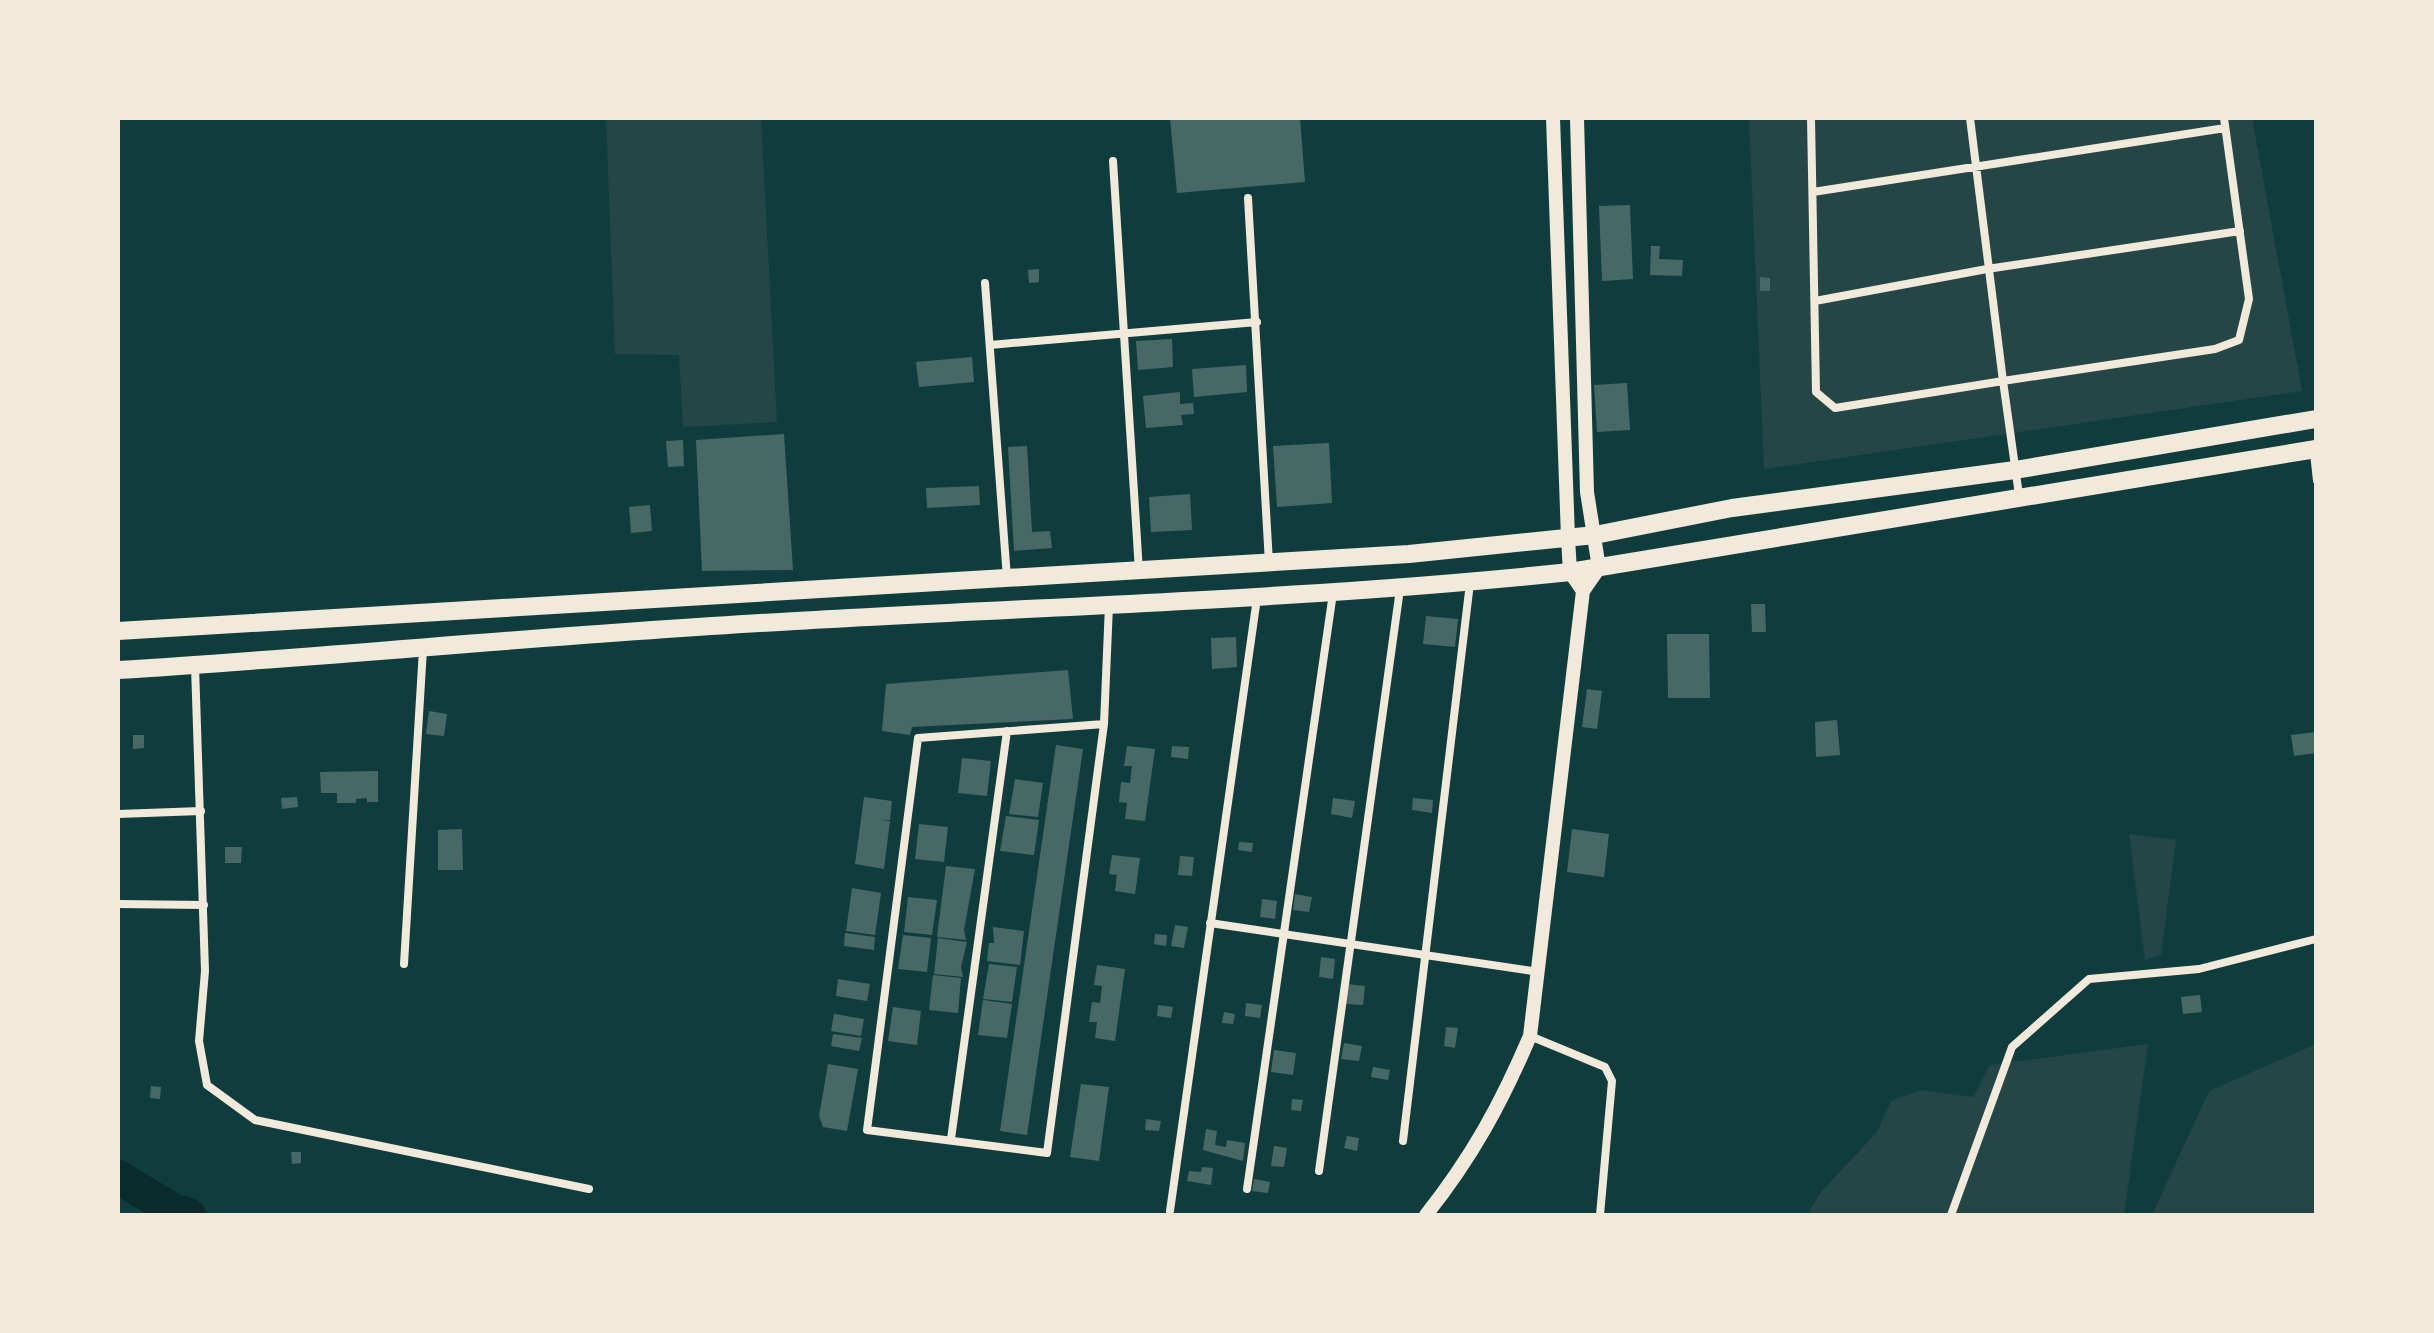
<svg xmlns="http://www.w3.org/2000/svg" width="2434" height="1333" viewBox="0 0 2434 1333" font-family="'Crimson Pro',serif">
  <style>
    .green { fill: #244646 }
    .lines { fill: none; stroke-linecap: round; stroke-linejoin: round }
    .river { stroke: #0a2a2b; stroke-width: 34 }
    .building { fill: #486865 }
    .service { stroke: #f1e9da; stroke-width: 6 }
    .minor { stroke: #f1e9da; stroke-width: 8 }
    .tertiary { stroke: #f1e9da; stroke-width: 14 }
    .primary { stroke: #f1e9da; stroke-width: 18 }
  </style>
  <rect width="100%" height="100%" fill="#0f3d3e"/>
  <path class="green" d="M606,118H761L777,422L683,427L679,355L615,354Z
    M1749,118H2252L2302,391L1764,469Z
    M2129,834L2176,840L2161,955L2145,960Z
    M2148,1044L2124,1215H1834L1809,1212L1821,1192L1877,1132L1891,1101L1920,1090L1973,1097L1990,1065Z
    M2316,1044V1215H2152L2209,1091Z"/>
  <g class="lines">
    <path class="river" d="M118,1177L173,1210L189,1215"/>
  </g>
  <path class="building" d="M1170,118H1300L1305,182L1177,193Z
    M1630,205L1633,279L1602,281L1599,206Z
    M1651,246H1660L1659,259L1683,260L1682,276L1650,275Z
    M1039,269V282L1029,283L1028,270Z
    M1760,277L1770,278V291H1760Z
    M1172,339L1173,367L1138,370L1136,341Z
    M972,357L974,382L919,387L916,362Z
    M1246,365L1247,392L1194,397L1192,369Z
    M1627,383L1630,430L1597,432L1594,385Z
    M1180,392V404L1193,403L1194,414L1181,415L1183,425L1146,428L1143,396Z
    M784,434L793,570L702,571L696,440Z
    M683,440L684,466L668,467L666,441Z
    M1329,443L1332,503L1277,507L1273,446Z
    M1027,446L1032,532L1050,531L1052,548L1014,551L1008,447Z
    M979,486L980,505L927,508L926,488Z
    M1190,494L1192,530L1151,532L1149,497Z
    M650,505L652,531L631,533L629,507Z
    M1751,604H1765L1766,632H1752Z
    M1426,616L1458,619L1455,647L1423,644Z
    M1667,634H1709L1710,698H1668Z
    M1236,637L1237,667L1212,669L1211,638Z
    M1068,670L1073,719L912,727L910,735L882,731L886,684Z
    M1587,689L1602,691L1597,729L1582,727Z
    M429,711L447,714L444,736L426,734Z
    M1837,720L1840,755L1816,757L1815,722Z
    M2316,732V753L2294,756L2291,735Z
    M133,735H144V748L133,749Z
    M1056,745L1083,749L1027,1135L1000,1131Z
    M1127,746L1155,749L1145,821L1125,819L1127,803L1119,802L1121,782L1130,783L1132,766H1124Z
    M1172,746L1189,747L1188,759L1171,757Z
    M962,758L991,761L987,796L958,793Z
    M378,771V802H367V798L356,799V803H337V793H321L320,772Z
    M1015,779L1043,783L1038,817L1009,814Z
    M297,797L298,807L282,809L281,798Z
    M864,797L892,801L890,820H881L890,821L884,869L855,864Z
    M1333,798L1355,801L1352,818L1331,814Z
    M1413,798L1433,800L1432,813L1412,810Z
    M1006,816L1039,820L1034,855L1000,851Z
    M919,824L948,827L944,862L915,859Z
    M462,829L463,870H438V830Z
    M1572,829L1609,834L1604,877L1567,872Z
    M1239,842L1253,843L1252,852L1238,850Z
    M225,847H242L241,863H225Z
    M1112,855L1140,858L1135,894L1115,891L1117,875L1109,874Z
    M1180,856L1194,857L1192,876L1178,875Z
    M946,866L975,869L964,930L966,940L937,937Z
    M852,888L881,893L875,935L846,931Z
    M1295,894L1312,897L1309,912L1293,910Z
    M908,897L937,900L932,935L904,932Z
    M1262,899L1277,901L1275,919L1260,917Z
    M1175,925L1188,927L1184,948L1171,946Z
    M993,927L1024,931L1020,965L987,961L989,943H994Z
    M845,933L875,937L874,950L844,946Z
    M1155,934L1167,935L1166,946L1154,944Z
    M903,935L931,938L927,972L898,969Z
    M938,938L967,942L961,967L963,977L934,974Z
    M1321,957L1335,959L1333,979L1319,977Z
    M989,964L1017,967L1012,1002L983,999Z
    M1097,965L1125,969L1115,1041L1095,1038L1097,1022H1089L1092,1002L1100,1003L1102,986L1094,985Z
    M933,975L961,978L958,1013L929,1010Z
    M838,979L870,984L867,1001L836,996Z
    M1348,984L1365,986L1363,1005L1346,1004Z
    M2200,995L2202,1012L2183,1014L2181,997Z
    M983,1000L1012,1004L1007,1038L978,1035Z
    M1246,1003L1262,1005L1260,1018L1245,1016Z
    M1158,1005L1173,1007L1171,1018L1157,1016Z
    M893,1007L921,1011L917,1045L888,1041Z
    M1224,1012L1235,1014L1233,1024L1222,1023Z
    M834,1014L864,1019L861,1036L831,1031Z
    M1446,1027L1458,1028L1455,1048L1444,1046Z
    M833,1034L862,1038L859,1051L831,1046Z
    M1344,1043L1362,1046L1359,1061L1341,1059Z
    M1274,1050L1296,1053L1293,1075L1271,1072Z
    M828,1064L858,1069L847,1131L823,1127L819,1116Z
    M1373,1067L1390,1070L1388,1080L1371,1077Z
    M1081,1084L1109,1087L1099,1161L1070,1157Z
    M151,1086L161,1087L160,1099L150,1098Z
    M1292,1099L1303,1100L1301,1111L1291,1110Z
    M1146,1119L1161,1121L1159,1131L1145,1130Z
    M1206,1129L1217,1131L1215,1145L1226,1147L1227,1140L1245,1143L1243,1161L1203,1150Z
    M1347,1136L1359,1138L1357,1151L1344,1148Z
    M1274,1146L1287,1148L1284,1167L1271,1166Z
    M291,1152H301V1163L292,1164Z
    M1202,1167L1213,1168L1211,1185L1187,1181L1189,1171L1201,1172Z
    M1254,1179L1270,1182L1268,1193L1252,1191Z"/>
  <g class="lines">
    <path class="service" d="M2313,453L2316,481"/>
    <path class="minor" d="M1811,118L1816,392L1835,408L2003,381L2019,495
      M1970,118L2003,381L2215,349L2239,340L2249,299L2224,118
      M1113,161L1139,571
      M1813,192L2225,128
      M1248,198L1269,563
      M985,283L1007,578
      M1815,301L1987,269L2240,231
      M990,345L1257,322
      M195,666L205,971L199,1041L207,1085L255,1120L589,1189
      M1104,724L918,738L867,1130L1047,1153L1104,724L1109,605
      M118,814L201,811
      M118,904L204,905
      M1210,923L1539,972
      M404,964L423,649
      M1530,1036L1605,1067L1612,1081L1600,1215
      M951,1139L1007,731
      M1403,1141L1470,583
      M1319,1171L1400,589
      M1247,1189L1333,593
      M1170,1211L1257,598
      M1951,1215L2012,1047L2089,979L2199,969L2316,939"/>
    <path class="tertiary" d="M1553,118L1568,538L1570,572L1583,591
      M1426,1215C1472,1157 1501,1104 1530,1036L1583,591L1599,568L1587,492L1577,118"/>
    <path class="primary" d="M118,631L1409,554L1595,535L1732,508L2015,470L2316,419
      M118,670C344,656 570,633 796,621C1055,606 1313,599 1570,572L2316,449"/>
  </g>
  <rect width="2434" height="1333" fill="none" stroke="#f1e9da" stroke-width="240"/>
</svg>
